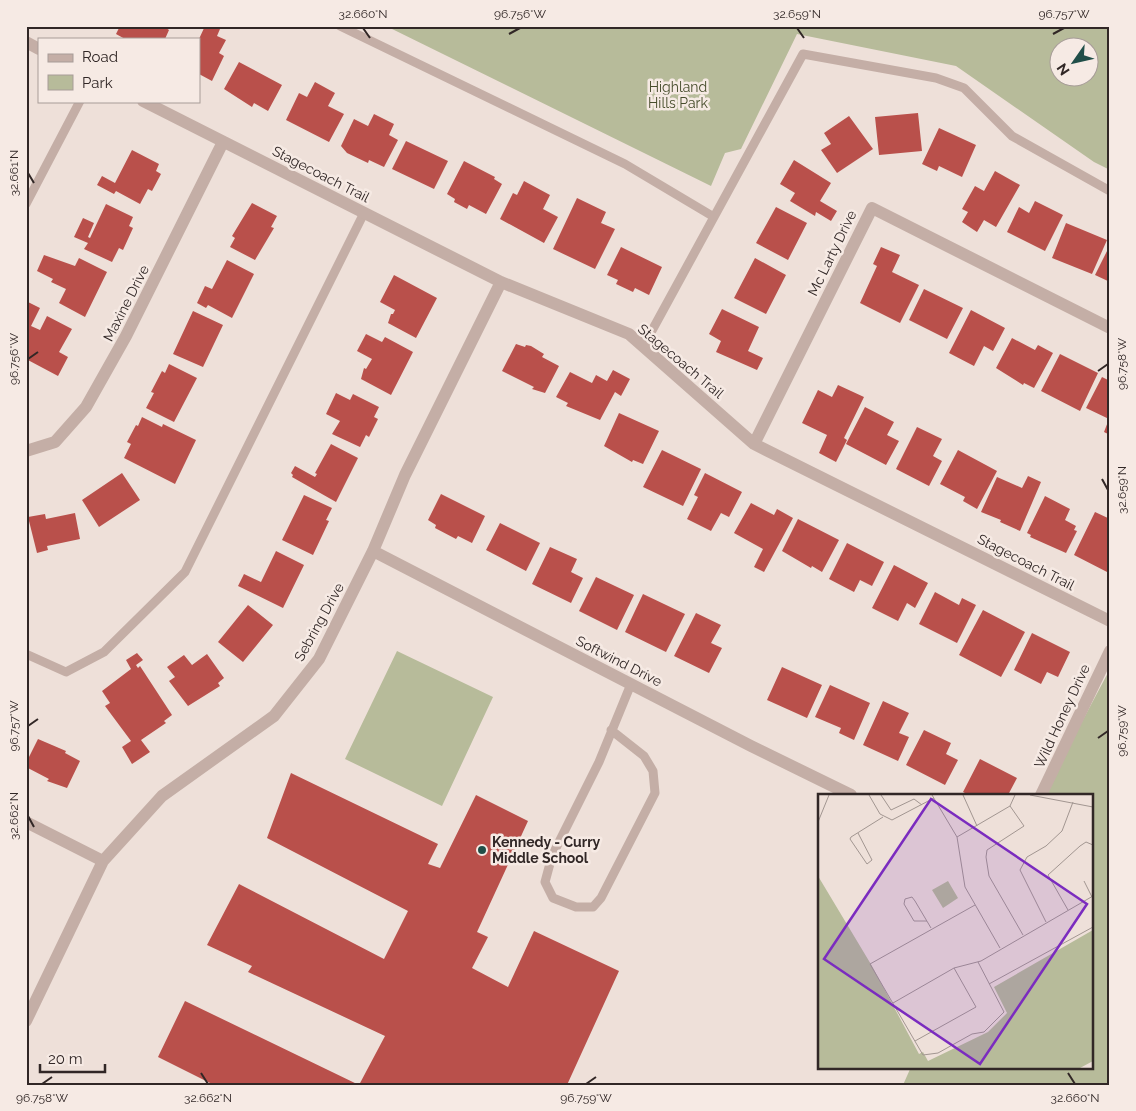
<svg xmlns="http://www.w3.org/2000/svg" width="1136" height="1111" viewBox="0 0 1136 1111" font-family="Raleway,sans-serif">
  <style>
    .green { fill: #b7bb9a; fill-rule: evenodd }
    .building { fill: #b9504b }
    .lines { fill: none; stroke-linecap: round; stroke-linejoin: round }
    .service { stroke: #c4aea6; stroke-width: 9 }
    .minor { stroke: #c4aea6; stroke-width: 12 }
    .ticks { fill: none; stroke: #312726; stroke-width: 2 }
    .poi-dot { fill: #204e48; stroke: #f6eae4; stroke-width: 2 }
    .labels { text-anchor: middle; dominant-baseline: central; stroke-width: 5; stroke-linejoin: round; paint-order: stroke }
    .park-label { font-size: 14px; fill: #474d2c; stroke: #f6eae4 }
    .street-label { font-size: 14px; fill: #312726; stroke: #f6eae4 }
    .poi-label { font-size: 14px; font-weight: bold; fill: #312726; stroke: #f6eae4; text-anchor: start }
    .inset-road { fill: none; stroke: #a29691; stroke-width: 1 }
    .view { fill: #7b2cbf; fill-opacity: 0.15; stroke: #7b2cbf; stroke-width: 2.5 }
    .inset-edge { fill: none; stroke: #312726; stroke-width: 2.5 }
    .neatline { fill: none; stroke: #312726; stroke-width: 2 }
    .ticks-label { font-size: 12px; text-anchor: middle; fill: #312726 }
  </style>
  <rect width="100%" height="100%" fill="#eee0d9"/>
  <path class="green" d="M386,26H1110V170L1094,162L956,66L797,34L741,149L725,153L711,186ZM1058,48H1088V78H1058Z
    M397,651L493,697L442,806L345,759Z
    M1110,669V1085H903L911,1067H1092V795H1043Z"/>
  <path class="building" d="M120,26H163L169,30L165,39H125L116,34Z
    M205,26H214L220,29L217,36L226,40L219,53L224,56L212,81L199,74V39Z
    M239,62L282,85L268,111L254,103L252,107L224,89Z
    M315,82L335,93L328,106L344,114L329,142L286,120L299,93L307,97Z
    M918,113L922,151L879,155L875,117Z
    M374,114L394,124L389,135L398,140L384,167L369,160L368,163L347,153L341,146L354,119L368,126Z
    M849,116L873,149L837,173L821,150L831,144L824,133Z
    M939,128L976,145L962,177L939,166L937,171L922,164Z
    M406,141L448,161L434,189L392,169Z
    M132,150L159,164L156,171L161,174L152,191L148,189L140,204L116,191L114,194L97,185L102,176L115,183Z
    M794,160L831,183L820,201L837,211L831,221L816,212L815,216L790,201L795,193L780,184Z
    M464,161L495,177L494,179L502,184L486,214L469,205L467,209L454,202L455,199L447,194Z
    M995,171L1020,185L996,227L984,220L977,232L962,222L968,212L962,209L975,186L984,191Z
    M524,181L550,195L543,209L558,217L544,243L500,219L513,193L517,195Z
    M577,198L606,212L601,223L615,229L595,269L553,249Z
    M1035,201L1063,215L1045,251L1007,232L1019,207L1029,213Z
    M252,203L277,216L271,227L274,228L255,260L230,247L235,238L232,236Z
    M106,204L133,217L129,226L133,228L123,250L119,248L112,262L84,249L88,243L74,237L83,218L94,223L88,237L90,238Z
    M776,207L807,223L788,260L756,243Z
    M1066,223L1107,240L1092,274L1052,258Z
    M1110,245V282L1095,275Z
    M621,247L662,267L649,295L635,288L633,292L616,284L618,280L607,275Z
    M881,247L900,255L892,272L919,285L900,323L860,303L877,266L873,264Z
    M44,255L75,266L79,258L107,272L85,317L59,303L66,289L51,282L53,279L37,271Z
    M755,258L786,275L766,314L734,298Z
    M227,260L254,274L232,318L208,305L206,308L197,303L205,286L212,289Z
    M394,275L437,298L416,338L388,323L391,314H393L395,310L380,302Z
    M924,289L963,308L947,339L909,320Z
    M26,301L40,308L31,326L40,330L47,316L72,329L59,352L68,357L58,376L26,359Z
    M722,309L759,327L748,351L763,358L757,370L716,352L721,341L709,334Z
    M971,310L1005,328L993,351L984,346L974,366L949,353Z
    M193,311L223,325L203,367L173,354Z
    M366,334L382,342L385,337L413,352L391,395L361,379L364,368L366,369L372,359L357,351Z
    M1012,338L1035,350L1038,345L1053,353L1034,388L1024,383L1023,385L996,368Z
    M516,344L525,347L526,345L531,346L544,354L542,357L559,366L545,393L532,389L534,387L502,371Z
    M1060,354L1098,373L1080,411L1041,391Z
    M169,364L197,378L174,422L146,408L154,393L151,392L162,371L165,373Z
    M613,370L630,379L621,396L615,392L600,420L566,406L568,403L556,397L570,372L592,383L596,375L607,381Z
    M1102,377L1110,381V435L1104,432L1109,419L1086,408Z
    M838,385L864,397L844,438L847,440L836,462L819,453L827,435L802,423L818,390L832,397Z
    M336,393L350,400L353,394L379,407L374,417L378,419L369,437L366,435L360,447L332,434L340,421L326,414Z
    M865,407L894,422L887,435L899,441L886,465L846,444Z
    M619,413L659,431L643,464L633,460L632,462L604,446Z
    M142,417L162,427L163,424L196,440L175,484L124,458L131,444L127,442L136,425L138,426Z
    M917,427L942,439L933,456L942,461L929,486L896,469Z
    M331,444L358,458L336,502L292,477L293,475L291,473L295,466L315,477L317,474L315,473Z
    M662,450L701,469L683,506L643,487Z
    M958,450L997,471L977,509L963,501L965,497L940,484Z
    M122,473L140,500L99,527L82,500Z
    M705,473L742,492L729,517L721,513L711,531L687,519L698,497L694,495Z
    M1028,476L1041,482L1020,531L1000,522L1001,520L981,512L997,477L1022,488Z
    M441,494L485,516L472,543L458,536L456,539L435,528L436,525L428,520Z
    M304,495L332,508L326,520L329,521L313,555L282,540Z
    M1045,496L1070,509L1065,520L1076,526L1074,530L1077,531L1066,553L1030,537L1031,535L1027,533Z
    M751,503L774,515L777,509L793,518L764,572L754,567L763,549L734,533Z
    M1095,512L1110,519L1109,573L1074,555Z
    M75,513L80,539L47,546L48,550L37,553L28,517L45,514L46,519Z
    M798,519L839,540L822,572L812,566L811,568L782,551Z
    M500,523L540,543L526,571L486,550Z
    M847,543L884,562L872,586L860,580L854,592L829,579Z
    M550,547L577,559L571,572L583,578L571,603L532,584Z
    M276,551L304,565L283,608L238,586L244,574L261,582Z
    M894,565L928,583L915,608L907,603L898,621L872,608Z
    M596,577L634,595L617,630L579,611Z
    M935,592L959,605L962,598L976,605L957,643L919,624Z
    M643,594L685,614L666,652L625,632Z
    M248,605L273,625L243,662L218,642Z
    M983,610L1025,632L1001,677L959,655Z
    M696,613L721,625L711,643L722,648L709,673L674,656Z
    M1032,633L1070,652L1058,677L1047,672L1041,684L1014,670Z
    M137,653L143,660L136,665L138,668L140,666L172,715L164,721L166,723L141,740L150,752L132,764L122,747L131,741L105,706L110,703L102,691L131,669L126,660Z
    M207,654L224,678L218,683L220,686L188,706L169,681L175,677L167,667L184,655L192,665Z
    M782,667L822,685L807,718L767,700Z
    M830,685L870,703L854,740L839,733L841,728L815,717Z
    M883,701L909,713L899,733L909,737L898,761L863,745Z
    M924,730L951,743L946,754L958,760L945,785L906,765Z
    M38,739L66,751L65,753L80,761L67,788L47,781L49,779L26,767V763Z
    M980,759L1017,778L1008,795H969L963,792Z
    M291,773L438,844L428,864L440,868L476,795L528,821L477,932L488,937L472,968L508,987L534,931L619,971L567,1085H214L158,1057L185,1001L359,1085L385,1036L248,972L252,966L207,945L239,884L384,959L408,911L267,838Z"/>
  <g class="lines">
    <path class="service" d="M340,26L625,164L714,217
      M26,204L80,101
      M643,347L803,54L936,78L964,88L1012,136L1110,191
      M26,654L66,672L104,652L185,572L364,213
      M611,730L644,756L653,771L655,793L601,898L593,907H576L553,898L545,882L552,856L599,762L631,684"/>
    <path class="minor" d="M26,42L39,49
      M143,101L501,282L629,334L754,444L1110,621
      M754,444L872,208L1110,328
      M26,451L55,442L86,407L126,336L223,142
      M373,551L751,746L851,795
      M1041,795L1110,651
      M26,822L103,861
      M26,1021L103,861L162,796L274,716L319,659L373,551L405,475L501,282"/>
  </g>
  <path class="ticks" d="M363,28L370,38M797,28L804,38M509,34L520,28M1053,34L1064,28M28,173L34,183M28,359L38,352M1098,371L1108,364M1102,479L1108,490M28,726L38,719M1098,738L1108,731M28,816L34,827M201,1073L208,1084M1068,1073L1075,1084M42,1084L52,1077M586,1084L596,1077"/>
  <circle class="poi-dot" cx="482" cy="850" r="5"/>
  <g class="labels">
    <g class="park-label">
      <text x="678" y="87">Highland<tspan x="678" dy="16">Hills Park</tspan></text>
    </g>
    <g class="street-label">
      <text transform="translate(321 174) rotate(27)">Stagecoach Trail</text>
      <text transform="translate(832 253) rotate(-64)">Mc Larty Drive</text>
      <text transform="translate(126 303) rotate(-63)">Maxine Drive</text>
      <text transform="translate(681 361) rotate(40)">Stagecoach Trail</text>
      <text transform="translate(1026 562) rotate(27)">Stagecoach Trail</text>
      <text transform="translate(319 622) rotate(-61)">Sebring Drive</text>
      <text transform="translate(619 661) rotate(27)">Softwind Drive</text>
      <text transform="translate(1062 716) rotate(-65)">Wild Honey Drive</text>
    </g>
    <g class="poi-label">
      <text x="492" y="842">Kennedy - Curry<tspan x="492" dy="16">Middle School</tspan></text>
    </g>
  </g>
  <g transform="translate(818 794)">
    <rect width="275" height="275" fill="#eee0d9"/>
    <path d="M0,82L54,172L101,260L105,258L110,267L170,238L189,219L176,193L275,136V267L262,274H1ZM130,87L140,104L125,114L114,96Z" fill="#b7bb9a"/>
    <path class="inset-road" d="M51,1L62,20L74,26L116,4M63,1L73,16L96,5L104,11M114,1L139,43L147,93L182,154M145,1L159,32M212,1L275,13M192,12L206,32L169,56L168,63L171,82L205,141M0,28L11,1M40,39L54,66L49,70L32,45L33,43L65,23M139,43L192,12L197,1M266,87L274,103M157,111L52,170L105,261L120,259L154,240L166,238L186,218L160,168M250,116L230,81L262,52L268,48L275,51M109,127H96L86,110L87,105L94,103L97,107L113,134M228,128L202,76L209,63L228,52L244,37L255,8M171,190L275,133M75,209L136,174L163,167L275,102M97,247L158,213L136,174"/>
    <path class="view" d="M113,5L269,110L162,270L6,165Z"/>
    <rect width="275" height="275" class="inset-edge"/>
  </g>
  <rect width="1136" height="1111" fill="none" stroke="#f6eae4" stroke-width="55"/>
  <rect x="38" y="38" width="162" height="65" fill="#f6eae4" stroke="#a79c98"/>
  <rect x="48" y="54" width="25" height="8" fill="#c4aea6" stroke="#a79c98"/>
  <text x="82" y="62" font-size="15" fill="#312726">Road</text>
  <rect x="48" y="75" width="25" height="15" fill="#b7bb9a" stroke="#a79c98"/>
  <text x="82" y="88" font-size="15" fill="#312726">Park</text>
  <g transform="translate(1074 62) rotate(236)"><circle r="24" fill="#f6eae4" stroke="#a79c98"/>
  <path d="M0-4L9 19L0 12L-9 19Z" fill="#204e48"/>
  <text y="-8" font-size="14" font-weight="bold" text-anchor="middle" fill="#312726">N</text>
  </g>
  <path d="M40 1064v8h65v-8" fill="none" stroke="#312726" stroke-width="2.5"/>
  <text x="48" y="1064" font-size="15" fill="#312726" stroke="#f6eae4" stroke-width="4" paint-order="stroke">20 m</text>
  <rect x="28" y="28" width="1080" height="1056" class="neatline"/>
  <g class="ticks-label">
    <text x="363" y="18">32.660°N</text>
    <text x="520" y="18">96.756°W</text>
    <text x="797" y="18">32.659°N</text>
    <text x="1064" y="18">96.757°W</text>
    <text transform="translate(14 173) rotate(-90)" y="4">32.661°N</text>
    <text transform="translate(14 359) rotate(-90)" y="4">96.756°W</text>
    <text transform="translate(1122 364) rotate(-90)" y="4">96.758°W</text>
    <text transform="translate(1122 490) rotate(-90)" y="4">32.659°N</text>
    <text transform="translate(14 726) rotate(-90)" y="4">96.757°W</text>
    <text transform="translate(1122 731) rotate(-90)" y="4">96.759°W</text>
    <text transform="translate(14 816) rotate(-90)" y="4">32.662°N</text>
    <text x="42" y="1102">96.758°W</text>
    <text x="208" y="1102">32.662°N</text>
    <text x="586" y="1102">96.759°W</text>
    <text x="1075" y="1102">32.660°N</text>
  </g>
</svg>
